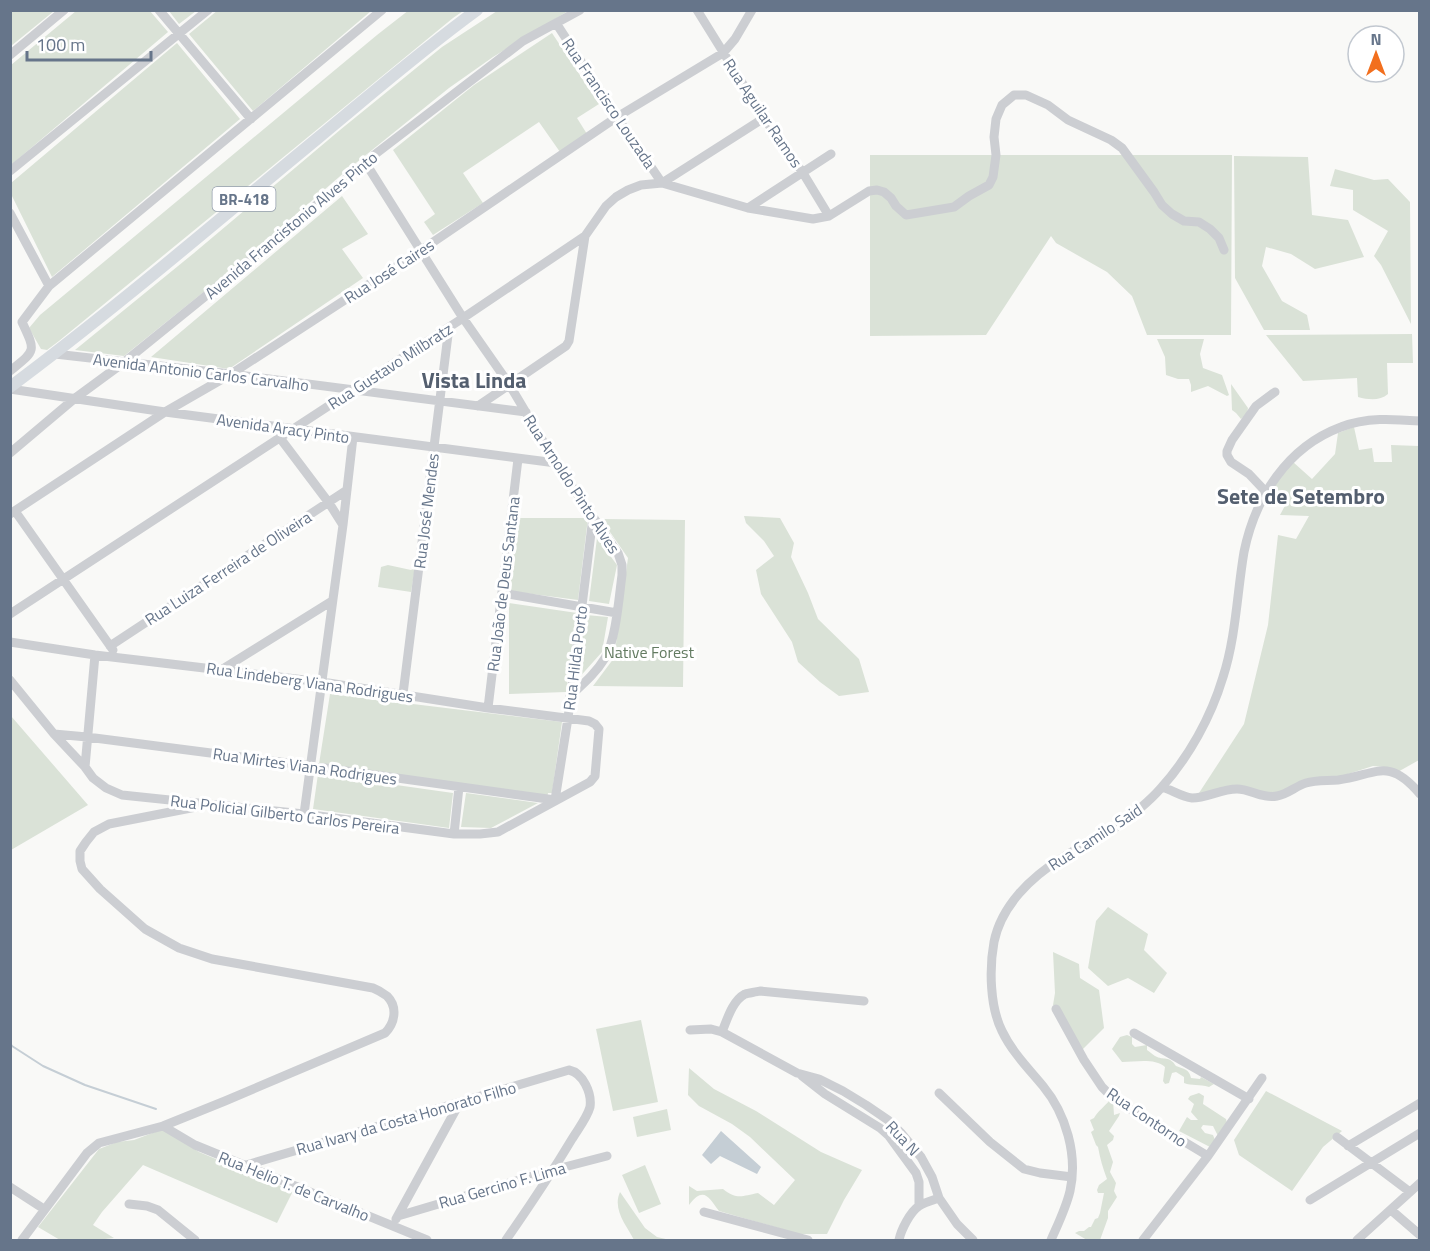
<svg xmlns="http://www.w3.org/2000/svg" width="1430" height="1251" viewBox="0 0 1430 1251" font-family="'Titillium Web',sans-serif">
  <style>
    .green { fill: #dae2d7 }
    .water { fill: #c5ced5 }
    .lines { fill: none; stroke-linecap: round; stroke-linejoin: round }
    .stream { stroke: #c5ced5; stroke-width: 2 }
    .minor { stroke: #ccced2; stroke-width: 9 }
    .major { stroke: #d6dbe0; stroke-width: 12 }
    .labels { text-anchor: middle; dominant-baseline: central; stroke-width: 6; stroke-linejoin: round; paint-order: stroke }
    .shield { fill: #fff; stroke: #949ead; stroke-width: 1.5 }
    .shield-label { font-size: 15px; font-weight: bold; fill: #66758a }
    .street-label { font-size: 16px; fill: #66758a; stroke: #fff }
    .park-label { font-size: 16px; fill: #637b61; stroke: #fff }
    .district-label { font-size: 22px; font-weight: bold; fill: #545f6f; stroke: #fff }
  </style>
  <rect width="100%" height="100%" fill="#f9f9f7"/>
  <path class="green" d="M11,10H54V11L11,46Z
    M218,10H371V11L253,111L189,34Z
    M409,10L463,11L453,18L59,341L47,350L41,349L29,328L40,315L377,35Z
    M76,11H150L168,32L11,165V65Z
    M169,11H196L179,24Z
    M497,11H568L493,57L449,88L346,171L241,262L124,356L75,350L194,253L340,130L442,47Z
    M552,33L599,104L577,118L587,134L560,152L539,122L463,173L483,203L433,235L424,222L435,214L393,150L474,85Z
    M177,43L240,119L52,277L11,194V183Z
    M870,155H1232L1231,335H1147L1132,296L1107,272L1056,243L1051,236L986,335L870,336Z
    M1234,156L1308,157L1312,215L1348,220L1364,257L1315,269L1291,254L1266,247L1262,266L1282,301L1307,315L1310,330H1264L1235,278Z
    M1335,169L1374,180L1388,179L1410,202L1411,324L1381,265L1374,256L1388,231L1353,210V190L1330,186Z
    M342,196L368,234L342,249L363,278L229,369L151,357Z
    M1412,334L1413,363H1387L1388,394C1380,401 1369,400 1358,397L1357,378L1303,381L1266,335Z
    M1157,339H1204L1200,354L1203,368L1222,375L1229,395L1227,396L1208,386L1191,392V385L1189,379H1178L1166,375L1165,357Z
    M1231,384L1248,408L1247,414L1241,419L1236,413L1232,410Z
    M1354,427L1359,450L1372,448L1374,462H1392L1391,445L1419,446V760L1396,773L1385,767L1373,766L1326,781L1279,793L1234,792L1199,793L1244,724L1268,625L1278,535L1296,539L1309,516L1280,515L1288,500L1270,495L1279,476L1293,462L1312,479L1335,454L1338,433Z
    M744,516L780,518L794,543L791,557L808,593L818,619L859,659L869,692L839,696L820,682L798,662L792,642L761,594L756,570L774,556L764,541L746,523Z
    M517,518H588L578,600L509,591Z
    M601,519L685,520L683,687L593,686L614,658L628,558Z
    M597,538L617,565L609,604L589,601Z
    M388,565L411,570L415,568L411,592L378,587L381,567Z
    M509,603L577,613L566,692L509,694Z
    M586,615L608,617L602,652L577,680Z
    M330,694L562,722L552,793H548L547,799L319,764Z
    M11,716L88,805L11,850H10Z
    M318,774L453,793L449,828L313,809Z
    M466,793L538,803L491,828L461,827Z
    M1108,907L1148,934L1144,950L1167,973L1154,993L1128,978L1108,986L1088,968L1096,921Z
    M1053,952L1079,964L1080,978L1099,990L1104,1028L1081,1051L1057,1006L1053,1005L1055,993Z
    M641,1020L658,1102L613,1111L596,1029Z
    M1127,1035L1132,1037V1044L1135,1047L1147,1045V1050C1150,1052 1152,1054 1155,1056C1164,1061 1169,1055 1176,1066C1184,1069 1189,1069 1191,1078L1200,1079L1201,1077L1214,1084L1209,1087C1199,1084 1192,1086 1184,1083V1077L1176,1072L1172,1073L1169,1083L1165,1084L1163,1081L1165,1067C1155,1058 1136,1062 1122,1062L1112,1049L1120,1037Z
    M689,1068L714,1089L756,1111L821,1152L862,1170L844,1200L827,1234H799L719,1211C709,1198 704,1185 689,1205V1186L697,1191L723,1189C737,1200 742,1196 758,1193L774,1205L795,1180L750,1137L732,1124L699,1106L688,1095Z
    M1266,1091L1342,1131L1323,1147L1292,1191L1239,1155L1234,1140Z
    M1199,1093L1204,1096L1203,1104L1226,1119L1227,1123L1218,1136L1213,1126L1203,1125L1201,1128L1205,1133L1213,1135L1215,1140L1210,1147L1179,1131L1187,1117L1191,1120H1198L1191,1112L1194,1104L1188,1099L1190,1096Z
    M1110,1100H1113L1114,1115L1120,1113L1119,1116L1109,1131L1114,1136L1113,1140L1107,1145L1113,1162L1110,1172L1116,1183L1114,1191L1117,1197L1108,1211V1218L1100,1240H1087L1075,1233L1079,1231H1084L1089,1227H1091L1095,1219L1098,1218L1100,1213L1104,1193H1098L1097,1190L1099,1185L1107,1179C1103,1169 1100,1158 1098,1147L1096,1145L1091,1132L1094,1130L1090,1120L1094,1118C1098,1111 1105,1106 1110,1100Z
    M667,1109L671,1130L637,1137L633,1117Z
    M163,1129L199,1152L293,1191L277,1223L143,1165L102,1212L93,1225L114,1238L96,1240H60L38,1227L99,1149L117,1142L134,1140Z
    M645,1165L661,1204L639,1213L622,1175Z
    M620,1192L645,1228L657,1237L670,1240H634C627,1226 612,1210 620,1192Z"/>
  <path class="water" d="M721,1131L761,1167L757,1174L720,1156L711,1164L702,1155Z"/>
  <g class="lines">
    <path class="stream" d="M10,1043L12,1046L43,1066L85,1085L156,1109"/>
    <path class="minor" d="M159,10L251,119
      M697,10L764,118L803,173L829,216
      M556,23L617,117L662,183L748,208L813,219L829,216L869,191L877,190L884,192L891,198L896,206L906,215L954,207L969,196L989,185L993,177L996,155L994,137L996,119L1002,105L1014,95H1026L1048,105L1068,120L1111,140L1122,148L1154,192L1162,205L1172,214L1184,221L1199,222L1210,229L1219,238L1224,250
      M10,55L64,10
      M365,162L463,318L509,384L556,463L618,553L622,565V575C619,597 616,640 605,658C596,673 583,684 570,696
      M10,171L208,10
      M748,208L831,154
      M10,213L49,286
      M55,354L231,374L526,412
      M10,371C36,350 36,352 22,322L49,286L382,10
      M10,389L165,412L556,463
      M478,406L566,346L569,341L585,236
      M280,438L329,503L343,525
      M10,453L74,399L123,363L297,222L365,162L523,41L580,10
      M1266,492L1249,474L1231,462L1227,455V451L1232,440L1256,406L1275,392
      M15,511L113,650
      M10,514L165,412L231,374L420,251L617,117L723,53L735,39L752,10
      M502,593L617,613
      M10,614L463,318L585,236L606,206L616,197L628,190L641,185L662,183L764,118
      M10,642L95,655L322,682L488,708L589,721L595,724L599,729L595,776L590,782L498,832L480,834H454L304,814L122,795L106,788L93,778L85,767L54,734L10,680
      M110,646L347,490
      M221,670L332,601
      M403,694L449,327
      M488,708L518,459
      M54,734L87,737L311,766L555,800
      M85,767L95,655
      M1162,787C1172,790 1182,797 1192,798C1207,798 1221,789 1237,789C1250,789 1263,799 1277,796C1288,794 1296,786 1306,783C1316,780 1327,781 1338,780C1376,775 1388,756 1420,794
      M555,800L568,718L593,517
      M304,814L343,525L353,437
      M454,834L459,787
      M1056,1009L1084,1060L1102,1087L1111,1096L1133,1111L1208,1156
      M690,1030L711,1029L722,1032L797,1073L819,1079L843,1091L866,1105L888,1120L901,1133L921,1157L932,1177L939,1198L957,1224L973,1240
      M722,1032C727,1020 732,1001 745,994C749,993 756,992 760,991L864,1001
      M1134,1033L1249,1099
      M802,1076L825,1094L880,1128L889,1136L916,1173L919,1182V1206
      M939,1093L990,1142L1024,1169L1040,1173L1072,1177
      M163,1126L195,1145L427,1240
      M1337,1137L1410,1192
      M1348,1146L1420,1103
      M243,1166L569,1070C583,1073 592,1093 590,1107C587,1118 578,1129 572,1139C551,1174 529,1207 506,1240
      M10,1187L44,1209
      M1310,1200L1420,1133
      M129,1204L147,1206L158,1210L195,1240
      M1391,1210L1420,1235
      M704,1212L808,1240
      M398,1216L553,1170L607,1156
      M396,1219L460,1102
      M22,1240L87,1153L99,1143L163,1126L225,1101L385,1033C395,1023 398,1007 387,996C383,993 378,990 373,988L212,959L179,948L145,929L100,889L82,869L80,861V851L86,842L94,832L109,824L201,806
      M899,1240C901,1230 910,1212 919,1206C925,1202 933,1200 939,1198
      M1051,1240C1058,1224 1066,1208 1070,1191C1078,1155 1066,1114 1043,1086C1029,1069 1012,1052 1002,1031C990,1007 989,969 994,942C1001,906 1031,877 1062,858C1078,847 1096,839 1113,829C1130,817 1147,804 1161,788C1189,757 1211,717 1223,677C1236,637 1237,593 1244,552C1255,498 1287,447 1341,427C1366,417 1393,419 1420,421
      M1143,1240L1208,1156L1262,1078
      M1357,1240L1420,1183"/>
    <path class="major" d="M10,387C116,308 216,222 318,138C370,95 422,50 477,10"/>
  </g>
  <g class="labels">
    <rect class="shield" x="212.5" y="187" width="63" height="24" rx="4.5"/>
    <g class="shield-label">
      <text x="244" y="199">BR-418</text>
    </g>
    <g class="street-label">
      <text transform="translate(609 103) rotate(56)">Rua Francisco Louzada</text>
      <text transform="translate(763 113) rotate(56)">Rua Aguilar Ramos</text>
      <text transform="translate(291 225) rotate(-40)">Avenida Francistonio Alves Pinto</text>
      <text transform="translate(389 271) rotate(-33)">Rua José Caires</text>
      <text transform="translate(390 366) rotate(-33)">Rua Gustavo Milbratz</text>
      <text transform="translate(201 372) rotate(7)">Avenida Antonio Carlos Carvalho</text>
      <text transform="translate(283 428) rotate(8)">Avenida Aracy Pinto</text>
      <text transform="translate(572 484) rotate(57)">Rua Arnoldo Pinto Alves</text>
      <text transform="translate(426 511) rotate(-83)">Rua José Mendes</text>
      <text transform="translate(228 568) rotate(-33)">Rua Luiza Ferreira de Oliveira</text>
      <text transform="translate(503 584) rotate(-83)">Rua João de Deus Santana</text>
      <text transform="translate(575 658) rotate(-83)">Rua Hilda Porto</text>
      <text transform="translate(310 682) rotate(8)">Rua Lindeberg Viana Rodrigues</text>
      <text transform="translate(305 766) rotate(8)">Rua Mirtes Viana Rodrigues</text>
      <text transform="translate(285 814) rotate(7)">Rua Policial Gilberto Carlos Pereira</text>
      <text transform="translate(1095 837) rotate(-33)">Rua Camilo Said</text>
      <text transform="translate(1147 1117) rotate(34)">Rua Contorno</text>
      <text transform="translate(406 1118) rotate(-16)">Rua Ivary da Costa Honorato Filho</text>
      <text transform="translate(903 1138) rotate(47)">Rua N</text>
      <text transform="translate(502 1185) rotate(-16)">Rua Gercino F. Lima</text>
      <text transform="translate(294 1186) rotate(22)">Rua Helio T. de Carvalho</text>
    </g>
    <g class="park-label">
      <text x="649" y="652">Native Forest</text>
    </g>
    <g class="district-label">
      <text x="474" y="380">Vista Linda</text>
      <text x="1301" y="496">Sete de Setembro</text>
    </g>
  </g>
  <rect width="1430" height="1251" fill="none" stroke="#66758a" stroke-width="24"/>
  <g transform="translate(1376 54)"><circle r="28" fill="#ffffff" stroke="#c2c8d0" stroke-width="1.5"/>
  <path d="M0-4.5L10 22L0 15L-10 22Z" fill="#f26f1e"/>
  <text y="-9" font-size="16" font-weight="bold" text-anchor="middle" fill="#66758a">N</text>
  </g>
  <path d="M27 51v9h124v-9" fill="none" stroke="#66758a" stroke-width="3"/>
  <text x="36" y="51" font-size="18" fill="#66758a" stroke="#ffffff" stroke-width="4.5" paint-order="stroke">100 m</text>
</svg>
